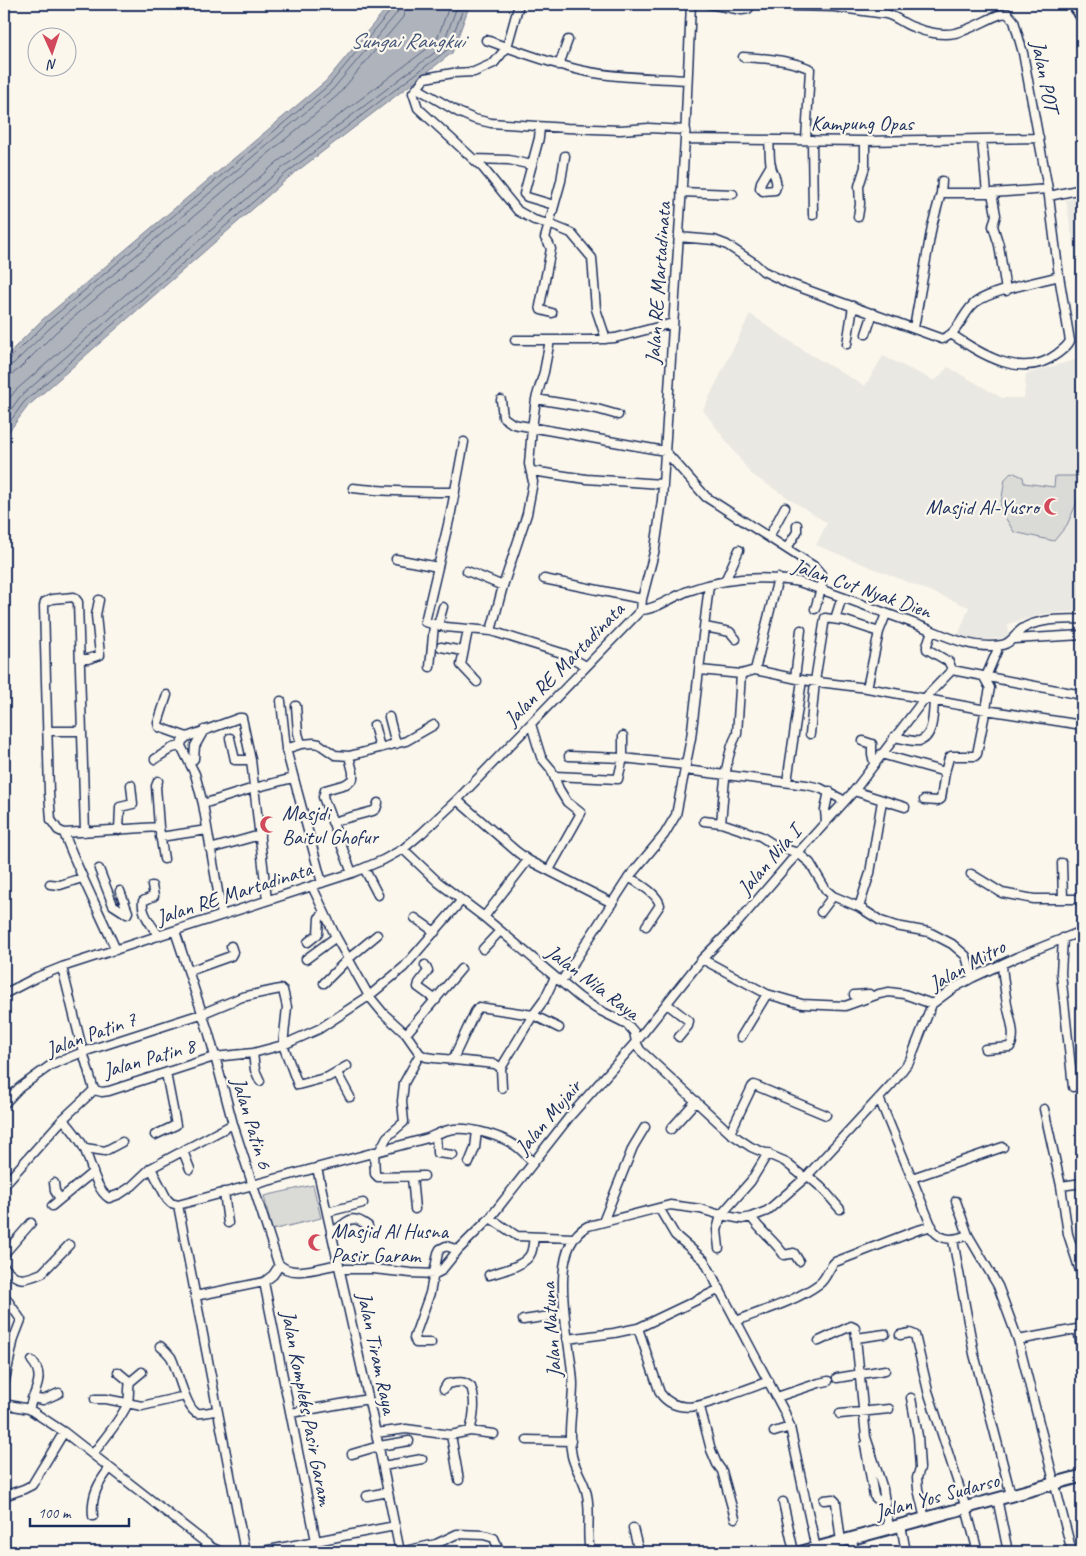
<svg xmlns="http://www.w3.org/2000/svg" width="1086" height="1556" viewBox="0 0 1086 1556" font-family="Caveat,sans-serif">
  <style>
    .built { fill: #eae8e2 }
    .green { fill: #dadad7; stroke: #7a849a }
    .water { fill: #afb3bb; stroke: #747e96 }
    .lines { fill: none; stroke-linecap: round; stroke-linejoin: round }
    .shore { stroke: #566483; stroke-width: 1 }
    .minor-casing { stroke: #1b2f5e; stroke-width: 11 }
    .highway-casing { stroke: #1b2f5e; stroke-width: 15 }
    .minor { stroke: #fbf7ec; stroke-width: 8 }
    .highway { stroke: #fbf7ec; stroke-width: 11 }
    .labels { text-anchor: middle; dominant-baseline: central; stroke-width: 4.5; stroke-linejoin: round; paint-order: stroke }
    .street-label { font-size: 21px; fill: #1b2f5e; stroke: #fbf7ec }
    .poi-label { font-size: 21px; fill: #1b2f5e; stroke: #fbf7ec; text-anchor: start }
    .water-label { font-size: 22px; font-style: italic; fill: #47577a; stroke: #fbf7ec }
  </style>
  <rect width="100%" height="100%" fill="#fbf7ec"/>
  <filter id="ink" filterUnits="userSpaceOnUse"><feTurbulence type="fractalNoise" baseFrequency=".02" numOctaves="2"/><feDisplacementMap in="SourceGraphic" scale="10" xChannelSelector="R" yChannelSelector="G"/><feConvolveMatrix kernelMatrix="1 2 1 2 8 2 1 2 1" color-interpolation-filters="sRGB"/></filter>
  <g filter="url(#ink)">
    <path class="built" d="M1082,196V295L1066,200Z
      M750,314L806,352L865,386L883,356L935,381L948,367L1002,398H1024L1026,374L1078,359L1080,346H1082V611L1043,614L1008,624L1009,637L976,641L958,636L969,607L816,545L827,523L751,474L703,410Z"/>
    <path class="green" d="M1012,472L1023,477L1024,483L1054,487L1055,476H1082V491L1067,525L1054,541L1014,532L1000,509L1005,479Z
      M313,1185L321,1218L272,1230L264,1196Z"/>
    <path class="water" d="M390,4H470L452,53L288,178L28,406L4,438V358L43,319L326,81Z"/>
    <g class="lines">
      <path class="shore" d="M4,361L9,360L47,322L329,85L392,9L394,4
        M4,367L13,364L51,327L333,89L397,13L400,4
        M4,375L12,374L18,370L56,332L338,95L403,17L407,4
        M4,406L15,391L276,163L436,42L450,4
        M4,419L20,397L281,169L442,47L458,4
        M4,430L24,402L285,174L447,50L465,4"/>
      <defs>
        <path id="minor" d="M519,4L507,47L494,63L474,72L453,73L425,78L413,93L418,108L483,168L518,211L534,220L549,224L545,238L549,244L551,249L540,306L541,310L552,313
          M709,4L742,10L748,9L752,4
          M789,6L834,7L886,14C896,16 903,24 913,27C925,32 942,36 955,33C969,31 987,19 1001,14L1007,13L1014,21L1023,53L1048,189L1059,276L1070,341C1067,347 1062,350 1057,354C1022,381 981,354 951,334
          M486,40C518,51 551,64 584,71C618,78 653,78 687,80
          M743,57C763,58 792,60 810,69L806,140
          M559,65L568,40
          M417,88L458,112L474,119L491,123L567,128L620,130L649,128L686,130
          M540,127L539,138L524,194L527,197L554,205
          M685,139L865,141L1039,138
          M769,140C770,148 769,158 771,166C773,175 779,181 775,190L763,191L760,188L761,182L771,165
          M812,140L813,215
          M982,140L987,193
          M565,156L561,181L549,224L571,233L592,258L596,309L606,339
          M473,159L509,160L532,165
          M681,192L733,194
          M941,193H990
          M1049,196L1082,189
          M858,217L860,204L859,186L865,167V141
          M678,237L714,240L727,245L753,262L763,271L788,283L942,339C959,334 963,311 976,302C996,289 1035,283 1059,276
          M1006,291L999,245L993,226L996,215L992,193L1048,189
          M914,328L932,226L941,193L942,181
          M866,334L873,313
          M515,340H589L615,338L673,323
          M847,344L853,306
          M536,399L597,409L618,415
          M501,400L503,417L513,424L665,451L706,497L815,567L821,574L822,590
          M464,442L451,512L425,622L445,627L491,631L565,654L586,666
          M532,471L586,479L662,484
          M353,488C387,492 421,492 455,492
          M769,537L785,507
          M787,548L797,532V525
          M396,559L438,567
          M467,571L503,586
          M544,579L642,599
          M725,581L739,550
          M815,609L821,589
          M641,610C657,609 672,597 688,591C724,578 761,575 799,582C836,594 873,609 910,622C939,632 969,651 1002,645C1012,643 1015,634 1022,629C1038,618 1064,620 1082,619
          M835,619L842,597
          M438,625L443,607
          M705,627L730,632L736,639
          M468,630L461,665L477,682
          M491,631L503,586L527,514L533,482L529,464L532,428L536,399L544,372L550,340
          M932,631L927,645V649L949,662L952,670
          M1014,639L1082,635
          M441,647L463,651
          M80,659H88L100,655L96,615L99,600
          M430,667L434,625
          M700,670L741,674L755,670L802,680L867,688L986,710L1082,725
          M755,670L778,578
          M741,674L737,734C724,758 724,795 721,823L760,836L776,846L798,853L810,863L826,890L833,896L859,907L881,921L896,926L929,932L952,944L966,956L972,978
          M795,678L801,630
          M867,688L879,632L886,614
          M167,695L158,723L159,727L187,737
          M281,701L286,749L322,883
          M296,706L298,733L301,744
          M389,717L396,744
          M531,724L541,757L551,769L559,789L567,802L581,813L549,870
          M374,725L380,748
          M47,731H81
          M810,734L815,681L825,618L846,621L879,632
          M894,737C901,738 911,742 919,741C934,738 933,712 934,701
          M230,738L235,760H251L267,900
          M863,741L872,744V754L874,763
          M181,746L195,774L203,804L222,915
          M181,746L182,741L187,737L239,718H242L251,760
          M286,749L301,744L314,743L319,744L335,755L349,756L406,741L434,725
          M881,754L945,772L941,799L937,801L924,800
          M349,756L353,772V779L346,784L325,790L323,797L352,873
          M569,756L623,758L686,765
          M155,759L172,748L181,746
          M189,762L194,759L195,746L204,730
          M685,770L807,785L820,788L845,801
          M945,772L949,758L951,756H975L977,754L990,688L985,679L997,651
          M555,776L618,779L623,758V736
          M158,781L156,786L159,827L164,859
          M787,782L802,680
          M854,791L905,807
          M457,800L516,851L528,860L612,903
          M203,804L254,788L293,778
          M704,821L721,823
          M332,822L373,811L376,809L378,803
          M826,822L825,810L829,791
          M119,830L120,807L133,804L131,785
          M85,832L78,602L74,597L52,599L45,602L44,606L49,793L51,820L58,830L64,833L159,827
          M64,833C79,873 99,911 116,950
          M160,837L207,830
          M210,849L260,835
          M403,849L438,882L484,917L579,997L595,1008L627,1024L634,1032L636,1042L640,1050L730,1133L751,1147L784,1161L805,1178
          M1062,863L1063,899
          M364,868L378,895
          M99,869L113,905L127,914L128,912L120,891
          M971,874L1002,893L1034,899H1077L1082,902
          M629,877C639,884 657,893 660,905L646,926
          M50,884L60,885L82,878
          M152,886L154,896L143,901C141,913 152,926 159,936
          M312,886L336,937L369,996L404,967L462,900
          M859,907L870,873L882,801
          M821,912L833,896
          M484,917L528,860
          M415,918L435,932
          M175,931L209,1034L233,1124L278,1263C290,1279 321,1267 339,1264
          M1063,938L1061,973L1073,1087
          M308,942L318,934L319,918L324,913
          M483,949L500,931
          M306,959L336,937
          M702,959L767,994L802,1004L845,1006L879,994L889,992L904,994L932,1004
          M425,965L428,971L419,983L418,987L436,1000
          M62,967L83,1052L94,1090
          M189,971L231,956L233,952L231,946
          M561,982L629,877L664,835L676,815L691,738L709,585
          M324,983L348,959L377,935
          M4,994L37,977L62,967L352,873L383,860L403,849L422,833L457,800L641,610L642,599L655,549L662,500L685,139L691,4
          M854,995L869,994
          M667,1004L689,1021L688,1026L679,1037
          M406,1034L461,969
          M741,1037L767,994
          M985,1049L1010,1047C1017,1035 1009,1017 1007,1004C1005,991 1003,978 1002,965
          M253,1053L255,1070L260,1081
          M453,1059L475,1012L479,1007L533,1015L559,1028
          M501,1068L533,1015L544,1000L555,977
          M337,1073L350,1097
          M94,1090L102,1092L109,1091L214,1057L253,1053L283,1045L319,1029L369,996L383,1013L406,1034L420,1054L426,1057L434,1058L495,1064L501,1068L502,1088
          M879,1098L933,1230C943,1242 955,1240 968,1235
          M4,1104L19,1088L51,1065L83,1052L201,1014L242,997L280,989L283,990L287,1007L283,1045L298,1085L328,1077L347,1066
          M1044,1109L1061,1186L1068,1234L1082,1277
          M63,1119C71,1128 79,1137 84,1148C91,1162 95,1189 109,1198L120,1194L132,1186L151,1168L233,1124
          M671,1129L696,1101
          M730,1133L752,1087L754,1085L826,1115
          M155,1135L176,1125L166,1073
          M436,1135L437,1153L453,1155
          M85,1148L105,1151L122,1142
          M380,1150L387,1137L404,1122L402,1101L404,1083L420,1054
          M183,1151L190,1169
          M374,1152L375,1174L378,1177L424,1176
          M469,1163L475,1148L477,1131
          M151,1168L167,1199L171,1203L178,1205L428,1138C437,1134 444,1130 454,1129C470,1127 502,1136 516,1146C523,1151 528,1157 533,1163
          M317,1168L376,1433L400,1552
          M808,1176L823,1189L840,1209
          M412,1177L415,1209
          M912,1178L1003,1147
          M54,1183L55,1191L60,1199
          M4,1185L63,1119L94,1090
          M1061,1186L1082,1183
          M224,1192L228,1223
          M956,1201L968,1235L998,1286L1018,1340L1072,1552
          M178,1205L245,1552
          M52,1206L93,1172
          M659,1208L675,1235L704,1260L785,1413L790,1427L816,1549
          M327,1212L363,1203
          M751,1217C761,1232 775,1241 784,1255L794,1253L799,1261
          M490,1218L517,1236L573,1238
          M603,1222L633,1147L645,1127
          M331,1232C348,1225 348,1211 368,1226
          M953,1240L974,1354L1011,1495
          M719,1248L717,1230L721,1215L751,1181L768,1153
          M4,1254L31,1223
          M4,1267C18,1282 23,1281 42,1273L69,1245
          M340,1269H373L411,1273L435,1274L441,1271L458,1250L490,1218L570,1116L636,1042L702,959L734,927L789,863L854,791L925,698L952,670L1082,695
          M489,1275C501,1271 526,1266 531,1253C533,1248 533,1242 534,1237
          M264,1282L316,1541
          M4,1295L21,1320L14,1338L4,1385
          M195,1296L264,1282L273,1275L279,1266
          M523,1320L564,1314
          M736,1321C764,1310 794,1302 819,1284C827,1278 828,1268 835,1262L915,1231L932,1226
          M638,1328L660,1393C677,1417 707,1404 728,1396C742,1391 756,1386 769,1381
          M1078,1329L1082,1353
          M900,1335L910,1333L915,1335L928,1391L966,1508L978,1552
          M856,1338L885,1334
          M567,1339L614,1333L638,1328L720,1289
          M1018,1340L1082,1328
          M819,1341L851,1326L855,1328L866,1437L883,1489L889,1528
          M431,1343H416L414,1338L430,1293L438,1253L440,1249L446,1246L458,1250
          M160,1346C164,1349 168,1353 171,1357C177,1368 186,1410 197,1413C203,1414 211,1411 217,1411
          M118,1372L130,1382
          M837,1378L885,1370
          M444,1389L447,1384C457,1382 463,1380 471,1387C476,1400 474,1418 470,1431
          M777,1397L819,1383L828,1381
          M32,1398L43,1400L59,1393
          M911,1398L918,1436L920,1468L917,1478L918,1489L925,1519
          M95,1399H106L142,1406L185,1396
          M4,1404L29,1409L64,1432L211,1547L221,1552
          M700,1407L711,1450L717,1464L722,1471L735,1518
          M29,1409C34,1391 46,1377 32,1361
          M291,1413L368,1399
          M840,1414L889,1409
          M774,1432L790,1427
          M376,1433L406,1429L451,1435L470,1431L494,1434
          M451,1435L459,1480
          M527,1440L571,1441
          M865,1445L874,1496L878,1500L885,1501
          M93,1454C104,1439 119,1422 127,1405C130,1399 128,1389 130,1382L142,1372
          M352,1454L379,1446L409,1441
          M383,1466L422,1459
          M4,1496L24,1489L32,1485L64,1432
          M367,1496L388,1492
          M997,1498L1008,1552
          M824,1500L833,1499L836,1502L841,1542
          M783,1502L794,1552
          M93,1516C91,1496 98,1483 110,1468
          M901,1525L906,1552
          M633,1528L639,1552
          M852,1539L854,1552
          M258,1552L395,1526
          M400,1552L436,1544L457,1534L484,1535L494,1538L500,1552
          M590,1552C586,1533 591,1514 587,1495C585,1481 575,1470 572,1456C567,1433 573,1408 573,1384C572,1344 543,1249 588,1226L670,1205L700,1209L721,1215L742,1219L751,1217L767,1211L805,1178L892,1084L910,1060L932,1004L952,989L972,978L1017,957L1082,931"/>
        <path id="highway" d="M1074,4L1082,16
          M802,1552L1082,1476"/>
      </defs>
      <use href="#minor" class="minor-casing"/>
      <use href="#highway" class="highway-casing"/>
      <use href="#minor" class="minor"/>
      <use href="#highway" class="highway"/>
    </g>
  </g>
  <defs>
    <symbol id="mosque-bare" viewBox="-9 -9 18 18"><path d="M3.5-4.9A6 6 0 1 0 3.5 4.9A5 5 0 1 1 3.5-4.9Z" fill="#d1495b" stroke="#fbf7ec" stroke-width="2.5" paint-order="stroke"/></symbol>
  </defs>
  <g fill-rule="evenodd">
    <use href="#mosque-bare" x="1040" y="494" width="25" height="25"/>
    <use href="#mosque-bare" x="256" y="812" width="25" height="25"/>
    <use href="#mosque-bare" x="304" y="1230" width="25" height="25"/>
  </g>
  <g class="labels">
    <g class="street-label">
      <text transform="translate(1045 76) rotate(79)">Jalan POT</text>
      <text x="862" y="123">Kampung Opas</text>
      <text transform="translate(658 283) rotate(-86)">Jalan RE Martadinata</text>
      <text transform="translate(862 588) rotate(19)">Jalan Cut Nyak Dien</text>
      <text transform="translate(564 664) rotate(-46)">Jalan RE Martadinata</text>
      <text transform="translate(769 860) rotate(-49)">Jalan Nila I</text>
      <text transform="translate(234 893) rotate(-18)">Jalan RE Martadinata</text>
      <text transform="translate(967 965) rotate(-29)">Jalan Mitro</text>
      <text transform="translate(593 982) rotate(37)">Jalan Nila Raya</text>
      <text transform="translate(91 1034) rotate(-20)">Jalan Patin 7</text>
      <text transform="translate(149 1058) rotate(-16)">Jalan Patin 8</text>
      <text transform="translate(548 1117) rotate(-50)">Jalan Mujair</text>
      <text transform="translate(252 1123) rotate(73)">Jalan Patin 6</text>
      <text transform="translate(551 1330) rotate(-94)">Jalan Natuna</text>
      <text transform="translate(377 1353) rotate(78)">Jalan Tiram Raya</text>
      <text transform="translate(307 1408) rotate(79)">Jalan Kompleks Pasir Garam</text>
      <text transform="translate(937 1496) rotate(-15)">Jalan Yos Sudarso</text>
    </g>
    <g class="poi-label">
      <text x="1039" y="507" text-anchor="end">Masjid Al-Yusro</text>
      <text x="282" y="813">Masjdi<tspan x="282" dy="24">Baitul Ghofur</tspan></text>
      <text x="331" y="1231">Masjid Al Husna<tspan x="331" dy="24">Pasir Garam</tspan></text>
    </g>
    <g class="water-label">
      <text x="407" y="41">Sungai Rangkui</text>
    </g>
  </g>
  <rect width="1086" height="1556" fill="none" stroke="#fbf7ec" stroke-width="20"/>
  <rect x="10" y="10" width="1066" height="1536" fill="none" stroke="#1b2f5e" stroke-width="2" filter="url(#ink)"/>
  <g transform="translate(52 52) rotate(177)"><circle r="24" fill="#fbf7ec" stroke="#a1a7b3"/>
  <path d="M0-4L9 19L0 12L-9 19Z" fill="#d1495b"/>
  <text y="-8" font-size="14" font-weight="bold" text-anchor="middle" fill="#1b2f5e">N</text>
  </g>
  <path d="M30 1518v8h99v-8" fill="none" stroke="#1b2f5e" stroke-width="2.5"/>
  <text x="38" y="1518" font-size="15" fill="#1b2f5e" stroke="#fbf7ec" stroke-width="4" paint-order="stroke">100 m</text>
</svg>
